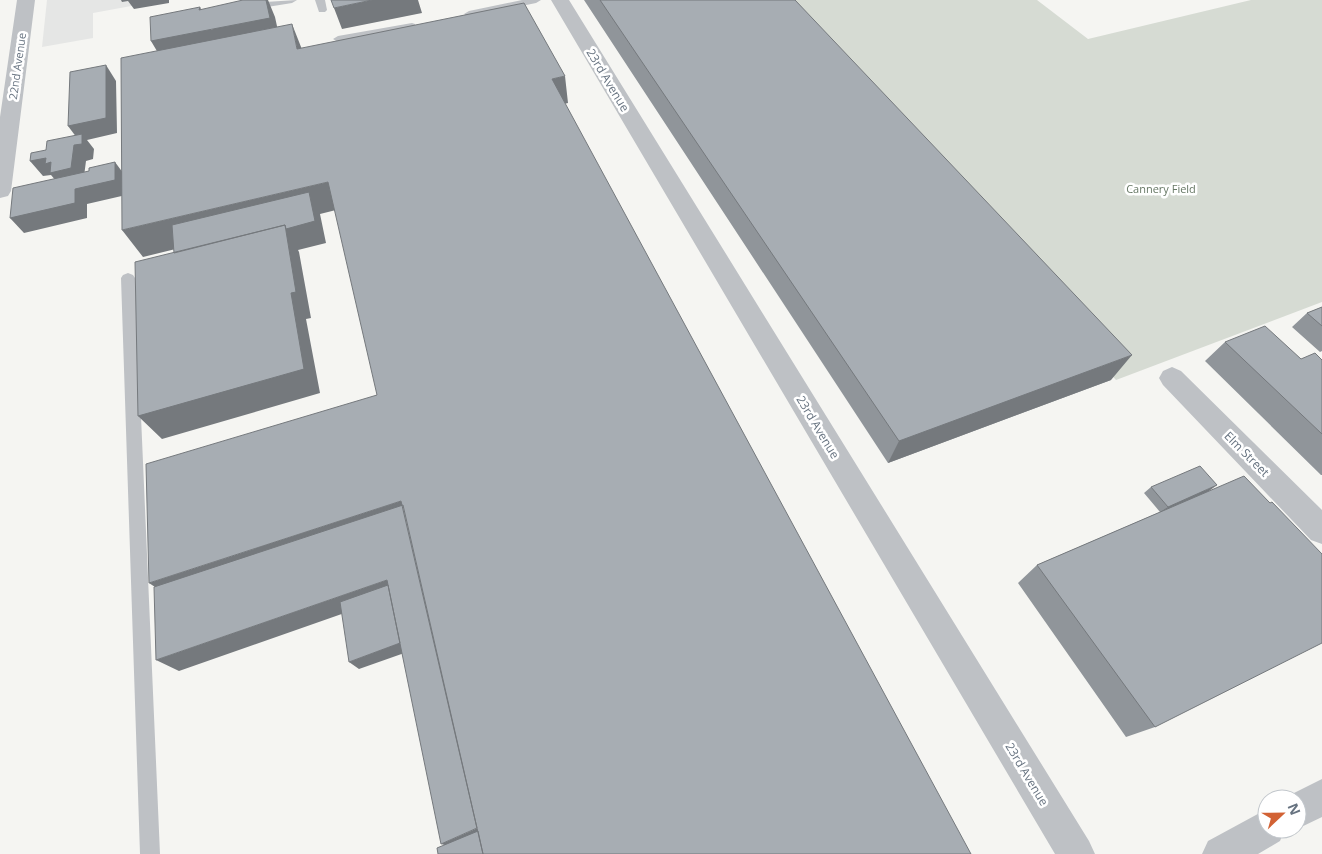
<svg xmlns="http://www.w3.org/2000/svg" width="1322" height="854" viewBox="0 0 1322 854" font-family="'Open Sans',sans-serif">
  <style>
    .built { fill: #e5e6e5 }
    .green { fill: #d6dbd3 }
    .lines { fill: none; stroke-linecap: round; stroke-linejoin: round }
    .service { fill: #bec1c5; fill-rule: evenodd }
    .minor { fill: #bec1c5; fill-rule: evenodd }
    .wall { fill: #90959a }
    .shaded-wall { fill: #75797d }
    .building { fill: #a7adb3; stroke: #75797d }
    .labels { text-anchor: middle; dominant-baseline: central; stroke-width: 5; stroke-linejoin: round; paint-order: stroke }
    .far-street-label { font-size: 11px; fill: #677380; stroke: #fff }
    .far-park-label { font-size: 11px; fill: #677865; stroke: #fff }
    .street-label { font-size: 12px; fill: #677380; stroke: #fff }
  </style>
  <rect width="100%" height="100%" fill="#f5f5f2"/>
  <path class="built" d="M47,0H164L93,13V38L42,47Z"/>
  <path class="green" d="M771,0H1037L1088,39L1251,0H1322V302L1116,380Z"/>
  <g class="lines">
    <path class="service" d="M255,0L265,2L297,0L292,3L261,8L258,7Z
      M315,0H325L327,10L325,12H319Z
      M522,0H541L536,3L469,17L464,14L469,11Z
      M412,23L415,24V28L338,42L333,39L338,36Z
      M128,273L133,275L135,278L160,854H140L121,278L123,275Z"/>
    <path class="minor" d="M17,0H35L11,191L8,196L0,198V117Z
      M551,0H569L1089,841L1095,854H1055Z
      M1172,367L1181,371L1322,510V544L1311,540L1163,385L1159,378L1163,371Z
      M1322,779V817L1297,829H1296L1297,799L1284,798Z
      M1267,809V829H1285L1280,841L1258,854H1202L1208,841Z"/>
  </g>
  <path class="wall" d="M584,0H795L1111,380L888,463Z
    M1322,307V351L1320,352L1292,327L1307,313Z
    M1225,342L1301,359L1322,360V475H1321L1205,361Z
    M1151,487L1209,491L1155,727L1126,737L1018,583L1037,565L1160,512L1144,493Z"/>
  <path class="shaded-wall" d="M121,0H169V3L134,9L128,1L122,2Z
    M266,0H268L275,17L280,40L164,63L151,41L199,10L200,7L211,30Z
    M372,0H418L422,13L342,29L334,8Z
    M292,24L303,52L297,49Z
    M106,65L116,81L117,133L87,140L94,149L93,159L86,161L83,184L62,188L51,175L43,176L30,161L74,145L80,142L68,126Z
    M565,76L568,103L556,106L552,79Z
    M115,162L126,177V195L87,204V218L24,233L10,218L75,189Z
    M328,182L340,209L320,214L326,243L298,250L299,252L311,318L306,319L320,393L162,439L138,416L291,293L285,225L314,215L143,257L122,230Z
    M1132,355L1111,380L888,463L899,441Z
    M1217,485L1209,491L1160,512L1168,507Z
    M401,501L414,521L494,854H488L484,834L452,847L441,844L480,827L408,523L176,601L149,583Z
    M387,580L399,594L410,651L359,669L349,662L402,642L393,596L179,671L156,660Z"/>
  <path class="building" d="M243,0H266L270,18L151,41L150,17L200,7L199,10Z
    M331,0H372L334,8Z
    M600,0H795L1132,355L899,441Z
    M524,3L565,76L552,79L971,854H483L401,501L149,583L146,464L377,395L328,182L122,230L121,58L292,24L297,49Z
    M106,65V118L68,126L70,72Z
    M82,134V144L74,145L71,168L50,173L51,162L45,164L46,158L30,161L31,153L46,150L47,141Z
    M115,162V180L75,189V203L10,218L13,188L89,171V168Z
    M309,192L315,221L286,229L285,225L174,253L172,225Z
    M285,225L296,292L291,293L304,369L138,416L135,262Z
    M1322,307V326L1307,313Z
    M1265,326L1301,359L1315,353L1322,360V434L1225,342Z
    M1200,466L1217,485L1168,507L1151,487Z
    M1244,476L1270,503L1272,502L1322,554V643L1155,727L1037,565Z
    M403,505L477,828L441,844L387,580L156,660L154,587Z
    M388,585L400,643L349,662L340,602Z
    M478,831L483,854H438L437,848Z"/>
  <g class="labels">
    <g class="far-street-label">
      <text transform="translate(17 66) rotate(-82)">22nd Avenue</text>
    </g>
    <g class="far-park-label">
      <text x="1161" y="188">Cannery Field</text>
    </g>
    <g class="street-label">
      <text transform="translate(608 80) rotate(59)">23rd Avenue</text>
      <text transform="translate(818 427) rotate(59)">23rd Avenue</text>
      <text transform="translate(1247 454) rotate(45)">Elm Street</text>
      <text transform="translate(1027 774) rotate(59)">23rd Avenue</text>
    </g>
  </g>
  <g transform="translate(1282 814) rotate(68)"><circle r="24" fill="#ffffff" stroke="#c2c7cc"/>
  <path d="M0-4L9 19L0 12L-9 19Z" fill="#d26234"/>
  <text y="-8" font-size="14" font-weight="bold" text-anchor="middle" fill="#677380">N</text>
  </g>
</svg>
